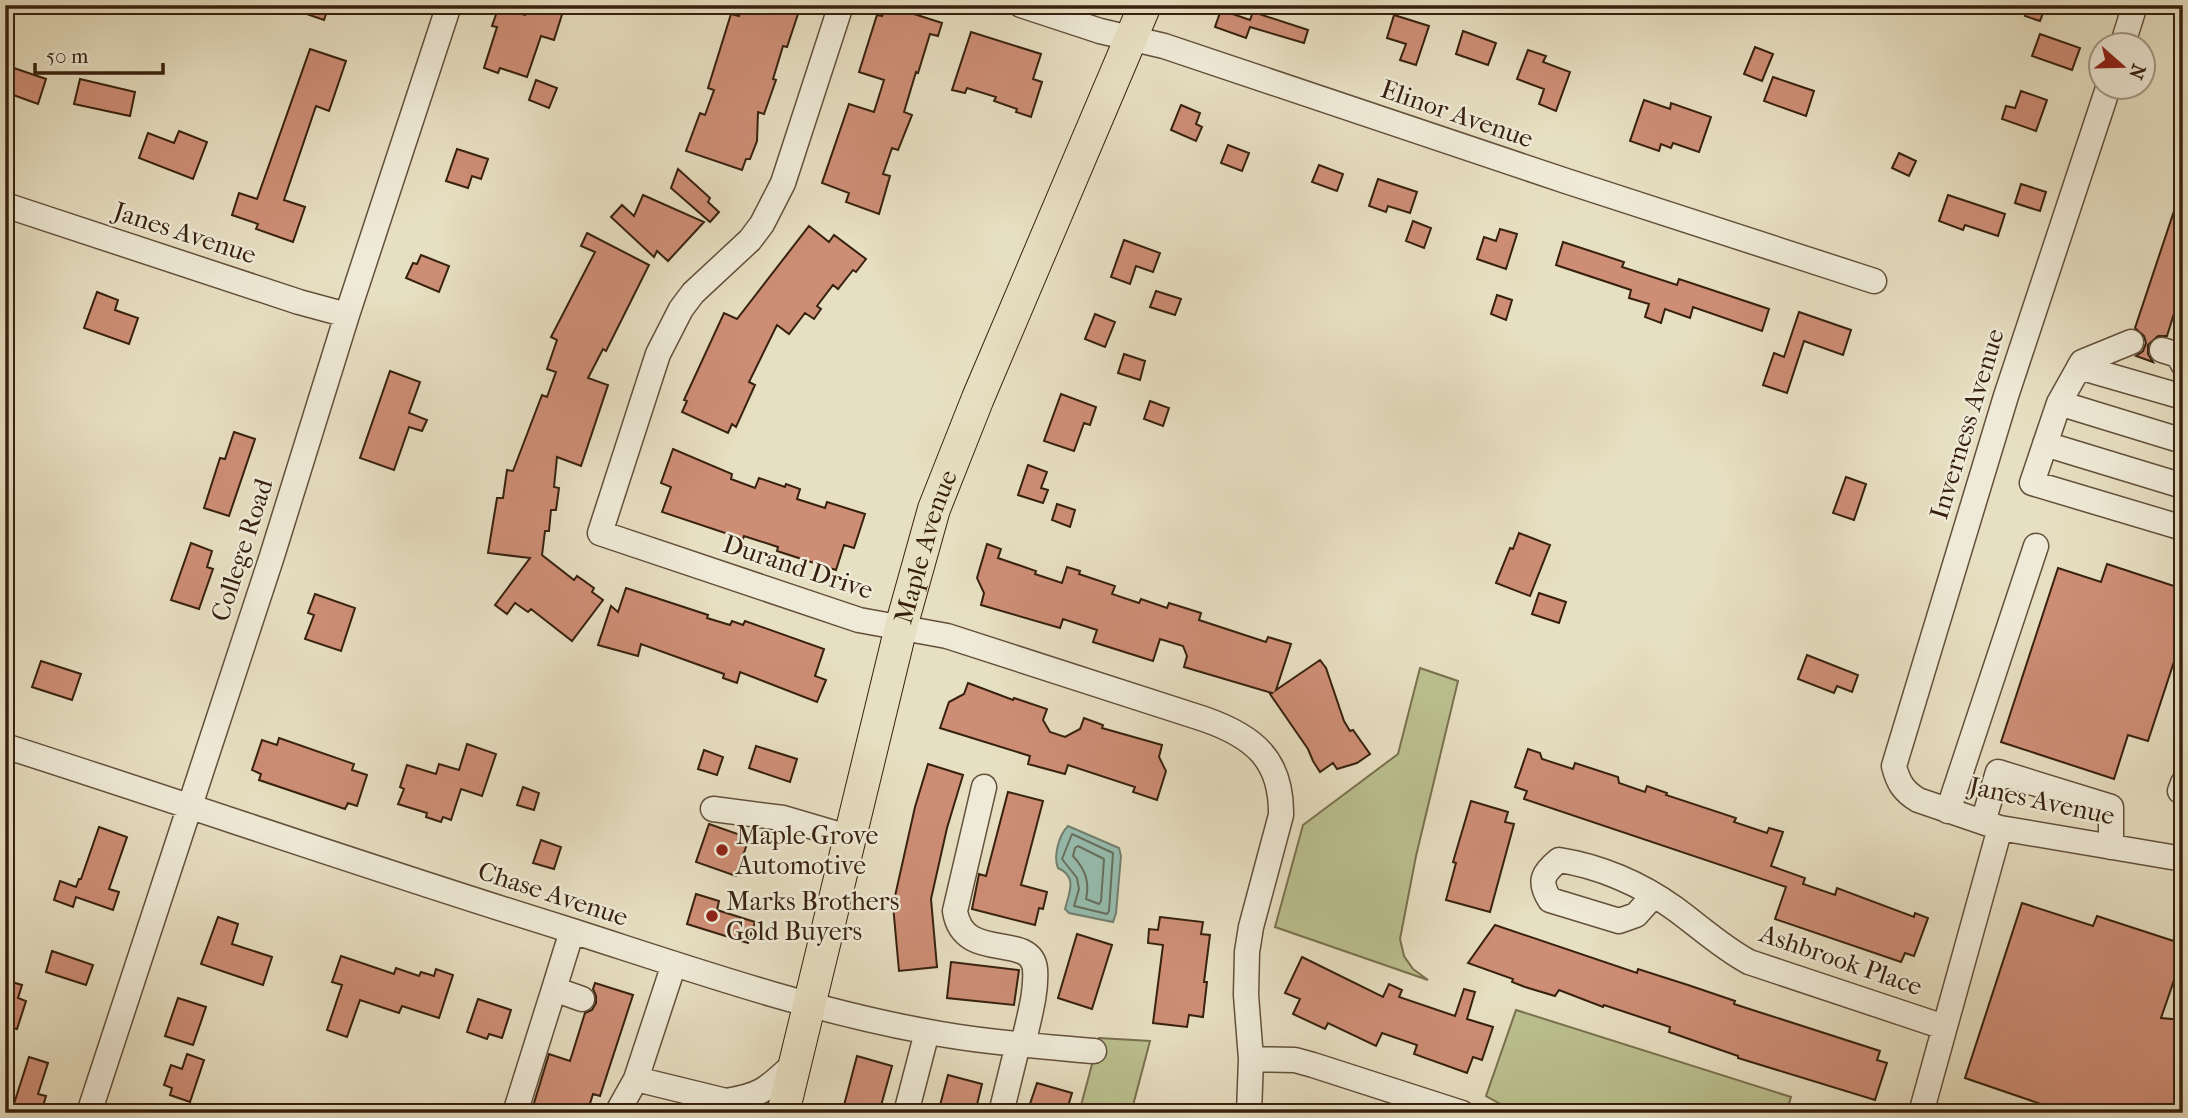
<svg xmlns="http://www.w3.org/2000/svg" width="2188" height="1118" viewBox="0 0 2188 1118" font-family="'IM FELL French Canon',serif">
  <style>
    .green { fill: #bbc08f; stroke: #79704e; stroke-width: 2 }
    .water { fill: #97bdaf; stroke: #717f6f; stroke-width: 2 }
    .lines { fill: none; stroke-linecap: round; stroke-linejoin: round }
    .shore { stroke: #676f5e; stroke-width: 2 }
    .building { fill: #ce8e76; stroke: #37210e; stroke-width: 2 }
    .minor-casing { stroke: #63503b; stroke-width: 27 }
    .major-casing { stroke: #37210e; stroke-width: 34 }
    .minor { stroke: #efead7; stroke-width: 24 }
    .major { stroke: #e7dfc1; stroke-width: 32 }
    .poi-dot { fill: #8f2418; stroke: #efead7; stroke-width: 2.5 }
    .labels { text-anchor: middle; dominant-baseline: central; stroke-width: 5; stroke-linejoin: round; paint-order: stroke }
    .street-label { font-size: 26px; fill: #37210e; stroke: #efead7 }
    .poi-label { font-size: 26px; fill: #37210e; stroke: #efead7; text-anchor: start }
  </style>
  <rect width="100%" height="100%" fill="#e7dfc1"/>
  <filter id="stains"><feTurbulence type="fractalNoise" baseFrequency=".00286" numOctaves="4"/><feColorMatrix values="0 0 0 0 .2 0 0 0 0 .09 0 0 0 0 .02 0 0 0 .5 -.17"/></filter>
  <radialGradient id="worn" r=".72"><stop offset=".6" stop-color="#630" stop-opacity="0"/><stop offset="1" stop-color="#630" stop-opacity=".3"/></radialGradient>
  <path class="green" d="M1420,668L1458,681L1416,856L1400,939L1404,956L1413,969L1428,980L1275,927L1303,825L1398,754Z
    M1516,1010L1791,1097L1786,1113H1509L1502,1105L1486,1096Z
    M1099,1038L1150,1041L1131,1113H1079Z"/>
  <path class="water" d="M1068,826L1119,848L1121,856L1116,913L1113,922L1069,913L1065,909C1069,893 1078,877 1058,868C1053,856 1059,835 1068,826Z"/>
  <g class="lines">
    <path class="shore" d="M1072,834L1113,853L1109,911L1107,914L1074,906L1079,889L1077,878L1062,859Z
      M1078,846L1104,859L1101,901L1099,904L1086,899C1090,882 1085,869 1073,856L1075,848Z"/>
  </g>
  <path class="building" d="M287,5H329L324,20L286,7Z
    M528,5H565L554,40L541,36L527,77L500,68L498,73L484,68L497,27L492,26L499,6L525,15Z
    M743,5H801L787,47L783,46L773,79L776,80L764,114L758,112L757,141L750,159H746L742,170L686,151L700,113L705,115L714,90L708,88L731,14L739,16Z
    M886,5L942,23L938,36L930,34L918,73L916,72L904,112L912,115L898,150L892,148L883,174L890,176L879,214L846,202L849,193L822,183L849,104L874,112L884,80L859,72L877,15L882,16Z
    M2029,5H2046L2040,21L2025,16Z
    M1221,10L1250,20L1253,12L1308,30L1304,43L1250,27L1246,38L1215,27Z
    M1394,15L1429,26L1416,65L1400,60L1406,44L1387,38Z
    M1463,31L1496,43L1488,65L1456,54Z
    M971,32L1041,54L1033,79L1042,82L1031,117L1016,112L1017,109L994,101L996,97L967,88L965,93L952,90Z
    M2040,34L2080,48L2072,70L2032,56Z
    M1755,47L1773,54L1762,81L1744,74Z
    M310,49L346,61L329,111L316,106L284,200L305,207L293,242L256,229L258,224L232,215L239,193L257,199Z
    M1528,50L1546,56L1543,62L1570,72L1556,111L1539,104L1544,89L1517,79Z
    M5,65L46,79L38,104L5,92Z
    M1773,77L1814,91L1806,116L1764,101Z
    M80,79L135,92L130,116L74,104Z
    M536,80L557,88L549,108L529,100Z
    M2021,91L2047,100L2036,131L2002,119L2006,106L2015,108Z
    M1644,100L1670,109L1671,103L1711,117L1699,152L1673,143L1671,148L1661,144L1659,151L1630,141Z
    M1181,105L1200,113L1196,124L1202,127L1196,141L1171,130Z
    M179,131L207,142L193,179L139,158L148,133L174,143Z
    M1228,145L1249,153L1242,171L1221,163Z
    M457,149L488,159L481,179L472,176L468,188L446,181Z
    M1899,153L1916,161L1909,176L1892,168Z
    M1319,165L1343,174L1337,191L1312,182Z
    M678,169L710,198L708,202L719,212L710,222L671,188Z
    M1378,179L1417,192L1410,213L1388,206L1386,212L1369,206Z
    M2021,184L2046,192L2040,211L2015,203Z
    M2180,193L2183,194V306L2177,304L2167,336H2158L2148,345V354L2153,362L2136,356L2143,351L2146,343L2144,336L2135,328Z
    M643,195L704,222L668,261L657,251L654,257L611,217L622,205L634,216Z
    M1948,195L2005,214L1998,236L1965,225L1963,230L1939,221Z
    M1413,221L1431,228L1424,248L1406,241Z
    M809,226L829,242L834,235L866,259L856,272L853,270L838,289L833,285L817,306L821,309L814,319L805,313L789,334L777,325L749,382L755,385L736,427L732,424L728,433L682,412L687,401L684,400L724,313L737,319Z
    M1500,229L1517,234L1506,269L1477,259L1484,237L1496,241Z
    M587,233L649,265L606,351L603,349L588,378L608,385L581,466L557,457L554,487L559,488L556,510H551L549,531H545L542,555L574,580L577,576L594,588L592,592L603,600L572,641L531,609L528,612L515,603L507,614L495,605L530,558L488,553L497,498H503L507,470L513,471L542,395L547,397L556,372L547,369L557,340L551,337L595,252L581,246Z
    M1124,240L1160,253L1153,272L1136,266L1130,284L1111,277Z
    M1563,242L1624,262L1622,267L1677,285L1679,279L1769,309L1762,331L1693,307L1690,318L1665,309L1661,323L1645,317L1649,304L1629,298L1631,290L1556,265Z
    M421,255L449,266L439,292L406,278L413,263L417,264Z
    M1156,291L1181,299L1175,315L1150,307Z
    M97,292L118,300L115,310L138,318L129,344L84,328Z
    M1497,295L1512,300L1506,320L1491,314Z
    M1799,312L1851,330L1843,355L1804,341L1787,393L1763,385L1774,353L1784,357Z
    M1095,314L1115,322L1105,347L1085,339Z
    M1124,354L1145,361L1140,380L1118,373Z
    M390,371L420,382L409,413L427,420L422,431L409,427L394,470L360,458Z
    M1061,394L1096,407L1090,425L1084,423L1074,451L1044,441Z
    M1150,401L1169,408L1163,426L1144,419Z
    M234,432L255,439L229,516L204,508L220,458L225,459Z
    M673,449L732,474L731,479L755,488L759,478L785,487L786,484L800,489L797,499L825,508L827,502L865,514L854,548L844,545L836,570L777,551L778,547L744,536L743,539L662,512L671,487L661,483Z
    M1028,465L1047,472L1041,488L1048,490L1043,503L1018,495Z
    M1846,477L1866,484L1854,520L1833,513Z
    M1057,504L1075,510L1070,527L1052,520Z
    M1519,533L1550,545L1530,596L1496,583L1510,548L1513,549Z
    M191,543L212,551L207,567L213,569L199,609L171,600Z
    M987,544L1001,549L998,558L1036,571L1035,574L1062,583L1067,567L1080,571L1079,574L1115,586L1112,594L1139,603L1141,599L1167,608L1169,603L1201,613L1199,620L1266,642L1268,637L1291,644L1276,690L1320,660L1326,668L1344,721L1350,731L1353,730L1370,754L1357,763L1337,769L1333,763L1320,772L1313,761L1308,749L1270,694L1272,693L1184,667L1187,656L1183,646L1160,639L1153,661L1093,642L1097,630L1063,619L1060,628L981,605L984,593L977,578Z
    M2107,564L2183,589V634L2148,741L2128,735L2114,779L2001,742L2058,568L2101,582Z
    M626,588L708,615L707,618L730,625L732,621L743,625L745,621L824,649L815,676L826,680L817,702L740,672L737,683L723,678L724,674L641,644L638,656L598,645L611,606L618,612Z
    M1539,593L1566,602L1559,623L1532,614Z
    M315,594L355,608L341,651L305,639L314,615L308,613Z
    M1807,655L1858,675L1852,692L1837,686L1834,693L1798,679Z
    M41,661L81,674L72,700L32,687Z
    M968,683L1013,700L1014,698L1047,709L1043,720L1050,732L1065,737L1080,729L1084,718L1103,725L1102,728L1162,745L1159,757L1166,771L1157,800L1133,792L1135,787L1068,765L1065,774L1028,764L1030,756L940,728L949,702L964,694Z
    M279,738L354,764L352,770L367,775L357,806L348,803L345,809L259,780L261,774L252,770L262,740L277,745Z
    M467,744L496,754L482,796L461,789L451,820L443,817L441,822L426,817L427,813L398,804L404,789L400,787L407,765L436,774L439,764L459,770Z
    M756,746L797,759L790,782L749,768Z
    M1528,749L1540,753L1542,759L1573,769L1575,763L1618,777L1619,783L1645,792L1647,786L1667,793L1666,795L1736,818L1734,822L1767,833L1769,828L1783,832L1771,866L1805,878L1803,884L1835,895L1837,888L1914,917L1915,913L1928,918L1914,956L1905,953L1901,962L1775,919L1786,887L1524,799L1527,791L1515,787Z
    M704,750L723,757L717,775L698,769Z
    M928,764L963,775L947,828L931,899L937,967L899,971L893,905L915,807Z
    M523,787L539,793L534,810L517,805Z
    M1008,792L1043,801L1021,885L1047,892L1043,909L1039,908L1035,925L972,909L979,874L986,876Z
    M1471,801L1508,812L1505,822L1514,824L1490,912L1446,900L1456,863L1453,862Z
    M709,824L749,838L736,876L696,862Z
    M99,827L127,837L109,889L119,892L113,910L76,897L73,907L54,900L60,881L76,887L79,879H81Z
    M541,840L561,847L554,869L533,863Z
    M696,894L719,901L717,910L755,922L748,943L687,924Z
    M2022,903L2093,926L2097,916L2183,944V954L2161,1018L2183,1020V1113H2067L1965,1078Z
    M218,917L238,924L232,944L272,957L263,985L201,964Z
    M1160,917L1203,922L1201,934L1210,935L1204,982H1207L1203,1017L1189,1015L1187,1027L1153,1023L1163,945L1148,943L1149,929L1158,930Z
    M1495,925L1637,973L1638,969L1688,985L1735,1001L1734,1004L1880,1051L1877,1060L1887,1063L1875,1100L1738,1058V1056L1669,1032L1670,1027L1604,1005L1603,1007L1559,990L1555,996L1525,987L1512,982L1513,979L1468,963Z
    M1077,934L1112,945L1092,1009L1058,998Z
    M52,951L93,965L86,985L46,972Z
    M341,956L394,974L396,968L419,976L421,972L434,976L436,969L453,975L439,1018L402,1006L399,1013L360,1000L347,1037L327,1030L342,985L332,982Z
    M1302,957L1383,997L1389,984L1402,990L1399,997L1455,1016L1464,989L1475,992L1467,1019L1493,1027L1482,1060L1473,1057L1467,1073L1414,1054L1417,1045L1382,1033L1376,1046L1328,1023L1325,1029L1293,1014L1300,999L1285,993Z
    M951,962L1019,970L1014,1005L947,998Z
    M5,980L22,985L18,998L26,1001L17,1029L9,1027L5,1028Z
    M595,983L633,995L600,1096L593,1094L587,1113H531L549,1054L570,1061L585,1013L592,1010L596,1003V996L593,989Z
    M178,998L206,1007L193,1045L165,1036Z
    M478,999L511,1010L502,1038L489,1034L487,1039L467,1032Z
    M187,1054L204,1060L190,1102L170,1095L172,1088L164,1085L171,1065L182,1069Z
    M857,1056L892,1066L879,1113H842Z
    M29,1057L48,1063L38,1094L46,1096L41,1113H11Z
    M948,1075L982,1084L975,1113H938Z
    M1037,1083L1072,1093L1066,1113H1027Z"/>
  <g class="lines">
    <defs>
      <path id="minor" d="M841,5L783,183L762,224L750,240L693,293L681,309L658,354L600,533L859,620L947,636L1204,719C1253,736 1282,759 1281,815L1251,927L1247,952L1246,995L1251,1059L1249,1113
        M1021,5L1100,31L1164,46L1566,181L1874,281
        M2122,46L2135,5
        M2108,88L2006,396L1894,766C1898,782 1903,791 1918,800L2000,828L2183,859
        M5,205L299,302L347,315
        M2131,342L2082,362L2059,403L2032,483L2183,528
        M2162,350L2178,355L2183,364
        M2079,367L2183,397
        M2059,403L2183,441
        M2045,444L2183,486
        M5,746C192,806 376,870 563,928C682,966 801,1008 924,1031C980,1042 1038,1046 1094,1051
        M2183,783L2180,791L2183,792
        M984,787L955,911C963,964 1031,931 1035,969C1037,993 1028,1021 1023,1045
        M713,809L783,818L851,838
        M1948,811L2036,546
        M1983,822L1998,772L2111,807V847
        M1653,896L1636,915L1619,921L1550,900C1538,881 1543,873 1559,860C1599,866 1641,884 1674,908C1699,926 1721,947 1749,962L1944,1027
        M572,931L554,989L582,999
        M1251,1059L1295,1060L1313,1065L1462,1113
        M636,1079L726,1101L745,1113
        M726,1101C763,1095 768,1088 795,1063
        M89,1113L272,556L347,315L449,5
        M515,1113L554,989
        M617,1113L636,1079L674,964
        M906,1113L927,1032
        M1001,1113L1018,1044
        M1921,1113L2000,828"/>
      <g id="major">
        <path id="s1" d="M783,1113L901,627L934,509L978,398L1145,5"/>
      </g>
    </defs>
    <use href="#minor" class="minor-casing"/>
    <use href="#major" class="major-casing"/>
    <use href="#minor" class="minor"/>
    <use href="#major" class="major"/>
  </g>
  <g class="poi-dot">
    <circle cx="722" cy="850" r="7"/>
    <circle cx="712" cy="916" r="7"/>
  </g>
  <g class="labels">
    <g class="street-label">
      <text transform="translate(1457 114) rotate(19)">Elinor Avenue</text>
      <text transform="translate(185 233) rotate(18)">Janes Avenue</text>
      <text transform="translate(1967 424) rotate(-73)">Inverness Avenue</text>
      <text stroke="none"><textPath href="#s1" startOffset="584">Maple Avenue</textPath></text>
      <text transform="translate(242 550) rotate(-72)">College Road</text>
      <text transform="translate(798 567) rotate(18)">Durand Drive</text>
      <text transform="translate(2042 801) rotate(12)">Janes Avenue</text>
      <text transform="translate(553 894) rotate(18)">Chase Avenue</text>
      <text transform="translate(1841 960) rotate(19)">Ashbrook Place</text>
    </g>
    <g class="poi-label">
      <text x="736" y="835">Maple Grove<tspan x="736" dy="30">Automotive</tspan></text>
      <text x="726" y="901">Marks Brothers<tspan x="726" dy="30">Gold Buyers</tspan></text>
    </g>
  </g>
  <rect width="2188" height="1118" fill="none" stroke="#e7dfc1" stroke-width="28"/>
  <rect x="7" y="7" width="2174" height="1104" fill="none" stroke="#37210e" stroke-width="3.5"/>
  <rect x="14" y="14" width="2160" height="1090" fill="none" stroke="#37210e" stroke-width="2"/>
  <g transform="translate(2122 66) rotate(110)"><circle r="33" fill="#efead7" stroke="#a59a87" stroke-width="2"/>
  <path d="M0-5L12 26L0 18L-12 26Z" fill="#8f2418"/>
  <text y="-10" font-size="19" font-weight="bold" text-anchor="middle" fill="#37210e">N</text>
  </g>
  <path d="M35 63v10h128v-10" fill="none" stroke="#37210e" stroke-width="3.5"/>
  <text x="46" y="63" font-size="21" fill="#37210e" stroke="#efead7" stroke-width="5" paint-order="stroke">50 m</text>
  <rect width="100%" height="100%" filter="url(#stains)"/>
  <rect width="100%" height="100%" fill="url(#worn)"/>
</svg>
